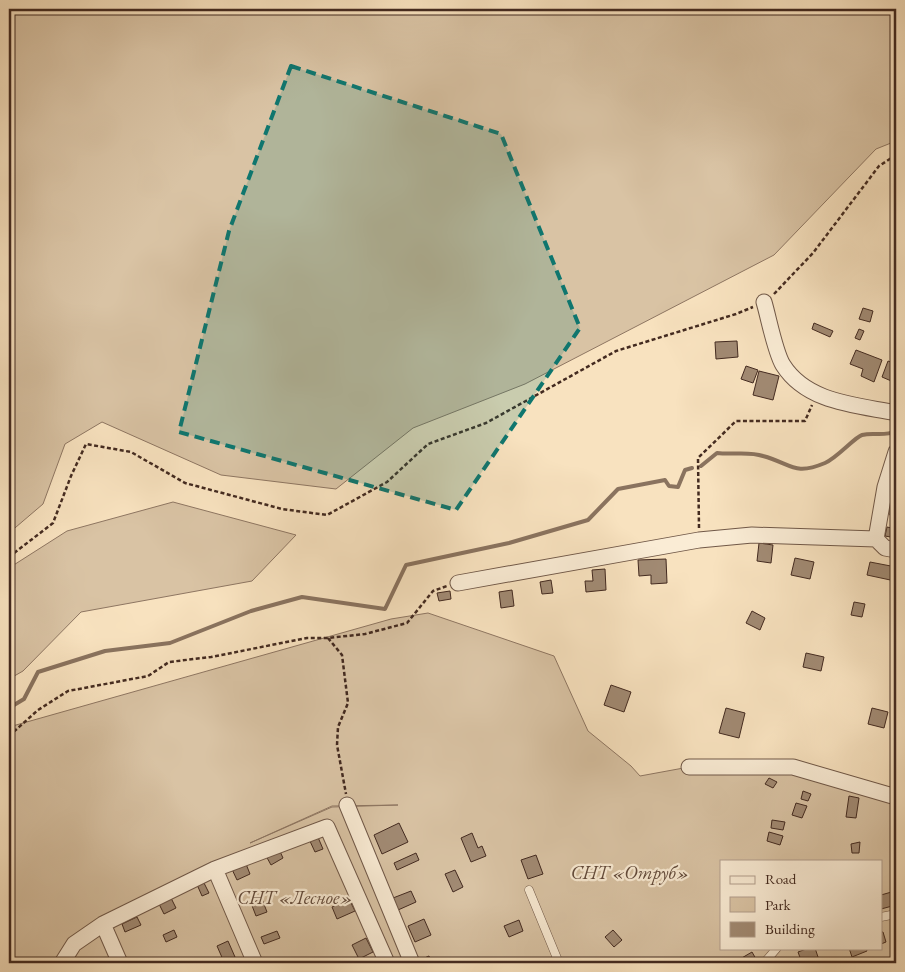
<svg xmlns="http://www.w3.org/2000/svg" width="905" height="972" viewBox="0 0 905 972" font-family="'EB Garamond',serif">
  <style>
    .green { fill: #d9c3a4; stroke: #8e7662; fill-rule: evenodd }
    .water { fill: #baa389; stroke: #8a735f }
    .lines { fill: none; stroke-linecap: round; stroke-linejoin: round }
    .stream { stroke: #8a735f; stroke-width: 4 }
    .building { fill: #a18a73; stroke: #432a20 }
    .service-casing { stroke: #705848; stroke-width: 9 }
    .minor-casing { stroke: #705848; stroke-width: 17 }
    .path { stroke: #432a20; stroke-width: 2.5; stroke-dasharray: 4 2.5; stroke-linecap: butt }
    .service { stroke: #faecd5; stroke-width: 8 }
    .minor { stroke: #faecd5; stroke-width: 15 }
    .marked { fill: #0f766e; fill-opacity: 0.2; stroke: #0f766e; stroke-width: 4; stroke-dasharray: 10 6; stroke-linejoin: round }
    .labels { text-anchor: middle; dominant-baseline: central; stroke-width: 4.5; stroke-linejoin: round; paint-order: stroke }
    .park-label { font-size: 19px; font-style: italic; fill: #61493a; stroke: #faecd5 }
  </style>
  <rect width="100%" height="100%" fill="#f8e2bf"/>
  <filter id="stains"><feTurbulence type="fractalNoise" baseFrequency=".004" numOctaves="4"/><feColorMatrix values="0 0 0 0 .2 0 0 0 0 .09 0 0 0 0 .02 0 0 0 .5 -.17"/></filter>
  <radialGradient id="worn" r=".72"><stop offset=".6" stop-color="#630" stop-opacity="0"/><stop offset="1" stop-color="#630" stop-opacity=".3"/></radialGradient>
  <path class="green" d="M9,9H896V141L876,149L774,255L525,384L413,428L336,489L221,475L102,422L65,444L43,504L9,533Z
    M173,502L296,535L252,581L81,612L23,671L9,679V568L67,531Z
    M428,613L554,656L588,731L631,766L640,776L689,767H793L896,797V963H399L398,961V963H9V727L391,619ZM398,805L332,807L250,843L332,806ZM721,861H881V948H721Z"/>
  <path class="water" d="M896,474V522L889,514Z"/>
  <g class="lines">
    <path class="stream" d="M701,466L717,453C733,455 749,451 763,456C792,464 794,476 825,463C837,458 855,437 862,435C874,432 884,437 896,431
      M9,708L24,699L38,672L105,651L170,643L251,611L302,597L385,609L406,565L509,543L588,520L618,489L665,480L669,486L678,487L685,470L692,468"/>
  </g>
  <path class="building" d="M863,308L873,311L870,322L859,319Z
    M814,323L833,331L830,337L812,329Z
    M859,329L864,331L860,340L855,338Z
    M737,341L738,357L716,359L715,342Z
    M856,350L882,360L874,382L861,376L863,369L850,364Z
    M888,361L896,364V383L882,377Z
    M746,366L758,370L753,383L741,379Z
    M759,371L779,376L773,400L753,395Z
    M887,527L896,529V538L885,536Z
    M759,543L773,545L771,563L757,561Z
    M795,558L814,562L810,579L791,575Z
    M666,559L667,583L651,584V575L639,576L638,560Z
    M870,562L896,567L895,581L867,575Z
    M605,569L606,590L586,592L585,581H593L592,570Z
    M551,580L553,593L542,594L540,582Z
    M512,590L514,606L501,608L499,592Z
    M450,591L451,599L439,601L437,593Z
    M854,602L865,604L862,617L851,615Z
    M752,611L765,618L760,630L746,623Z
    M806,653L824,657L821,671L803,667Z
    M611,685L631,692L624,712L604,705Z
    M726,708L745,713L739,738L719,733Z
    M872,708L888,712L884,728L868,724Z
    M769,778L777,782L773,788L765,784Z
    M803,791L811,794L808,801L801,799Z
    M849,796L859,798L856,818L846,817Z
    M796,803L807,806L802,818L792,815Z
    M772,820L785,822L783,830L771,828Z
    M399,823L408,842L382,854L374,835Z
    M769,832L783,836L780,845L767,841Z
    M472,833L478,848L482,846L486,856L471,862L461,838Z
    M317,835L323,849L315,852L309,839Z
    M860,842L859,853H852L851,844Z
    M278,847L283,858L271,865L265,854Z
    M416,853L419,860L397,870L394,863Z
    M536,855L543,874L528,879L521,860Z
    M244,859L250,874L237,880L230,865Z
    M455,870L463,887L453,892L445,874Z
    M201,877L209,893L202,896L195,880Z
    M411,891L416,902L398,910L393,898Z
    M895,891L896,905L881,909V895Z
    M168,892L176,908L164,914L156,898Z
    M262,899L267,912L256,916L251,903Z
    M349,899L355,911L337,919L332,907Z
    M137,917L141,925L125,932L122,924Z
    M424,919L431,935L415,942L408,926Z
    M519,920L523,931L509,937L504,926Z
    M174,930L177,937L166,942L163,935Z
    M613,930L622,940L614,947L605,937Z
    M277,931L280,938L264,944L261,937Z
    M881,932H883L886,942L881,944Z
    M366,938L373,952L359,959L352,945Z
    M228,941L235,957L224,962L217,946Z
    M809,948H815L820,963H802L798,952Z
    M849,948H866L867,951L852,957Z
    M752,952L756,959L743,963L740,959Z
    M429,956L432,963H424L422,959Z"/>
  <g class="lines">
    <defs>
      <path id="service" d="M529,890L559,963
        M881,917L896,914
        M764,963L777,948"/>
      <path id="minor" d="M764,302C769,319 775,352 783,365C807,403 857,405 896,413
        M896,452L885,487L876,539L885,548L896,550
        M458,583L699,540L752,535L876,539
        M689,767H793L896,797
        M347,805L412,963
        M215,869L255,963
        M103,924L120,963
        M62,963L74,944L103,924L215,869L327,827L387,963"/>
    </defs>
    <use href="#service" class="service-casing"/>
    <use href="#minor" class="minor-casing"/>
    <path class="path" d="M774,294L813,253L879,166L896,155
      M699,528L698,458L736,421H805L812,405
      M9,557L53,523L71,476L86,444L131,452L185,483L282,509L327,515L387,482L428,444L486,423L616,351L736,314L753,307
      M328,638L342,655L348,703L338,727L337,745L346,794
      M9,736L38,710L68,691L148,676L169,662L211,657L307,638H328L365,634L407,623L433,591L447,586"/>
    <use href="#service" class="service"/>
    <use href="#minor" class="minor"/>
  </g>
  <path class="marked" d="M291,66L501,134L580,328L456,510L179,432L229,231Z"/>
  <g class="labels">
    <g class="park-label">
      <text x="630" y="872">СНТ «Отруб»</text>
      <text x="295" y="897">СНТ «Лесное»</text>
    </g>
  </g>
  <rect width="905" height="972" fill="none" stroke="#f8e2bf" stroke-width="30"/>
  <rect x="10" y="10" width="885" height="952" fill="none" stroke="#432a20" stroke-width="2.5"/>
  <rect x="15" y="15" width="875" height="942" fill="none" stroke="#432a20"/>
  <rect x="720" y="860" width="162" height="90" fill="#faecd5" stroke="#b19e8d"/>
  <rect x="730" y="876" width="25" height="8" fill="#faecd5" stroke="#b19e8d"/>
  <text x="765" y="884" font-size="15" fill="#432a20">Road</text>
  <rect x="730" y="897" width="25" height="15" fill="#d9c3a4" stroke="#b19e8d"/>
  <text x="765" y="910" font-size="15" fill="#432a20">Park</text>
  <rect x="730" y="922" width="25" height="15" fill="#a18a73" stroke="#b19e8d"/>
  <text x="765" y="934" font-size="15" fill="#432a20">Building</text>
  <rect width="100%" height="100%" filter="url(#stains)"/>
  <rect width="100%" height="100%" fill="url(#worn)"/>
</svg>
